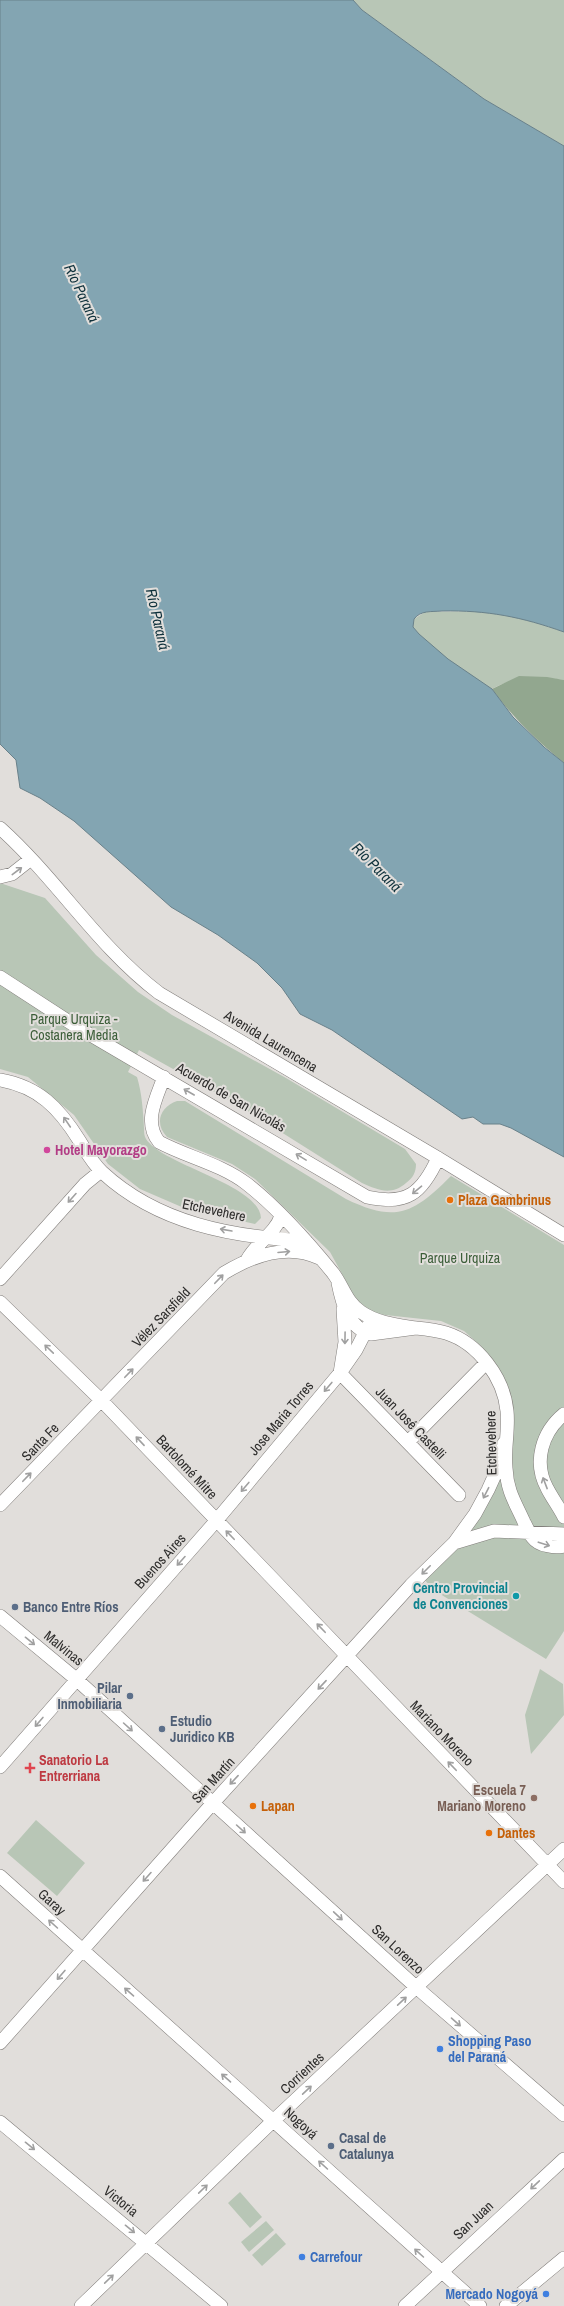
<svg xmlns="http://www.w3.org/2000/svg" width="564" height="2306" viewBox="0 0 564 2306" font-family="'Archivo Narrow',sans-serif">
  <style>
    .green { fill: #b8c6b6 }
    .forest { fill: #92a78f }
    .water { fill: #83a5b2; stroke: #69818a }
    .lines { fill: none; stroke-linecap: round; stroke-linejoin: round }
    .minor-casing { stroke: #807d7a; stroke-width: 14 }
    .minor { stroke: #fff; stroke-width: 13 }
    .oneway { stroke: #a0a0a0 }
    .hotel-dot { fill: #d1479c; stroke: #e1dedb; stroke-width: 1.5 }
    .food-dot { fill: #e8710a; stroke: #e1dedb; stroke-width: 1.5 }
    .culture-dot { fill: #0f9aa8; stroke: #e1dedb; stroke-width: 1.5 }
    .service-dot { fill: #5c6f8a; stroke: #e1dedb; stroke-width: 1.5 }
    .health-dot { fill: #e0444e; stroke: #e1dedb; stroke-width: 1.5 }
    .education-dot { fill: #8d6e63; stroke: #e1dedb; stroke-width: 1.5 }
    .shop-dot { fill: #3f7fe0; stroke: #e1dedb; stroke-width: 1.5 }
    .labels { text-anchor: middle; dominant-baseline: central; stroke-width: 4; stroke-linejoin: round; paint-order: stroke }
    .park-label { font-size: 14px; fill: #3c5e39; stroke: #e1dedb }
    .street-label { font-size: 14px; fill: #2d2c2b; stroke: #e1dedb }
    .hotel-label { font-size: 14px; font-weight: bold; fill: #b23c85; stroke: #e1dedb; text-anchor: start }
    .food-label { font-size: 14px; font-weight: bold; fill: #c56008; stroke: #e1dedb; text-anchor: start }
    .culture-label { font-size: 14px; font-weight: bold; fill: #0d838f; stroke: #e1dedb; text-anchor: end }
    .service-label { font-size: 14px; font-weight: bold; fill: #4e5e75; stroke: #e1dedb; text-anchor: start }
    .health-label { font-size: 14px; font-weight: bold; fill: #be3a42; stroke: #e1dedb; text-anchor: start }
    .education-label { font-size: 14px; font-weight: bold; fill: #785e54; stroke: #e1dedb; text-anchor: end }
    .shop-label { font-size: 14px; font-weight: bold; fill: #366cbe; stroke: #e1dedb; text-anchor: start }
    .water-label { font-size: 15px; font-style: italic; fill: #10323c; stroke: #e1dedb }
  </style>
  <rect width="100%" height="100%" fill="#e1dedb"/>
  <path class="green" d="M353,0H564V146L484,99L362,10Z
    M479,611L526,619L564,632V680C542,676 511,677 492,689C469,675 429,648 413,627L414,619L425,612Z
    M0,883L45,898L96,955L138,992L172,1015L286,1078L405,1149L416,1164C416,1172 413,1178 406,1183C391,1196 378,1190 362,1183L243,1108L139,1050L128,1072L137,1077C142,1094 143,1110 144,1128C144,1132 144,1136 146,1139C164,1166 259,1184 261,1218L255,1224L184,1208L140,1189L108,1164L74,1115L28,1077L0,1069Z
    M177,1101H185L346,1199C396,1223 413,1214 451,1176L564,1245V1631L546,1659L432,1589L425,1580L509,1453L497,1369L481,1346L464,1331L441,1321L376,1314L358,1303L330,1252L255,1179L232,1164L167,1137C154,1123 160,1107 177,1101Z
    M540,1669L563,1684L564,1715L531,1754L525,1715Z
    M36,1820L85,1863L57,1896L7,1853Z
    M240,2192L262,2217L250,2228L228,2203Z
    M266,2221L274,2230L249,2252L241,2242Z
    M276,2233L286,2244L262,2266L252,2255Z"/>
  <path class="forest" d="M519,676L547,677L564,680V763C537,741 513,718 492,689Z"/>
  <path class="water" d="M0,0H353L362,10L484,99L564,146V632C522,617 487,610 442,611C431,612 421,610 414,619L413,627L419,634L448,659L492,689L513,717L544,747L564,763V1157L511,1128L500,1124H483L473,1117L462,1119L332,1030L300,1014L282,988L257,963L218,935L171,907L74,821L40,798L20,788L16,760L0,744Z"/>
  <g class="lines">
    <defs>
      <path id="minor" d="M0,828C57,879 97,946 159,993L438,1158L564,1235
        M0,877L12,874L31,859
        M0,977L77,1027L367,1197C407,1206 422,1193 438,1158
        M164,1077C156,1099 143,1122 159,1142C187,1157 221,1164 247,1184C279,1209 307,1241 333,1273C343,1286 346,1302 361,1312C377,1323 397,1325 416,1328L371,1334C348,1328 342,1303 338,1283
        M0,1080C39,1087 59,1108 79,1140C86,1151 92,1163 102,1172C158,1224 233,1237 306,1241
        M247,1260C256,1243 275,1234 281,1216
        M0,1279L85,1184L101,1171
        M0,1302L102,1401L564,1882
        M343,1309L345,1342L340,1373L459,1495
        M416,1328C426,1329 436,1330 446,1333C478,1343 504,1378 507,1411C509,1430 504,1449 506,1468C507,1491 515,1502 524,1522C527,1527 529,1534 533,1538C539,1546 555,1548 564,1546
        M564,1414C542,1432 533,1462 547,1488C552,1498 559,1507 564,1517
        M408,1442L486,1363
        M0,1505L224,1273C252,1256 288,1243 319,1258
        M454,1543L494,1531L564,1534
        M0,1616L76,1679L416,1987L564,2115
        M0,1767L216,1521L340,1373L356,1350L372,1319
        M0,1876L480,2306
        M0,2043L212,1804L411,1585L454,1543L475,1514L488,1490L498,1468L504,1443
        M0,2122L221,2306
        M81,2306L274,2120L564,1849
        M405,2306L564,2159
        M506,2306L564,2258"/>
    </defs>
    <use href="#minor" class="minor-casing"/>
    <use href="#minor" class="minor"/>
  </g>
  <defs><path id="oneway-shaft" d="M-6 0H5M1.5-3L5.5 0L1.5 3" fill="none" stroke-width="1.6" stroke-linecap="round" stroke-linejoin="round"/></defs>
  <g class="oneway">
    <use href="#oneway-shaft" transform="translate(17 871) rotate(-37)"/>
    <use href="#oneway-shaft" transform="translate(189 1092) rotate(-150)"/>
    <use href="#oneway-shaft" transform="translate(67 1122) rotate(-124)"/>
    <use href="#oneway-shaft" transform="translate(301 1157) rotate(-149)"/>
    <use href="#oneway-shaft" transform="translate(417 1190) rotate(140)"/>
    <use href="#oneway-shaft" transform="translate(72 1198) rotate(132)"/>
    <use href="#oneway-shaft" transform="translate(226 1230) rotate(-170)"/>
    <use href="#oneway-shaft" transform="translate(284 1252) rotate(-5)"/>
    <use href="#oneway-shaft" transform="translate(219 1279) rotate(-46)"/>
    <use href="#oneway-shaft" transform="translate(345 1338) rotate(91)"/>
    <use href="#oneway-shaft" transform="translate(49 1349) rotate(-136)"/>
    <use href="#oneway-shaft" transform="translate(129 1373) rotate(-46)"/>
    <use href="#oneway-shaft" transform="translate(328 1387) rotate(130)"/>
    <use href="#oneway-shaft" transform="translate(140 1441) rotate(-133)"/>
    <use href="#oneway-shaft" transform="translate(27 1477) rotate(-46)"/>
    <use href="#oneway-shaft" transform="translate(545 1483) rotate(-111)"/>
    <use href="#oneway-shaft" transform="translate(245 1487) rotate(130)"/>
    <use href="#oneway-shaft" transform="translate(486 1493) rotate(117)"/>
    <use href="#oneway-shaft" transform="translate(230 1535) rotate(-134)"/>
    <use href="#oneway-shaft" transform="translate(544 1544) rotate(18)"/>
    <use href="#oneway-shaft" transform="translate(181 1561) rotate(132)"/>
    <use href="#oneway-shaft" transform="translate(426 1570) rotate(135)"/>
    <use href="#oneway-shaft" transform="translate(321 1628) rotate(-134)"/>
    <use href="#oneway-shaft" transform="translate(30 1641) rotate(39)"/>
    <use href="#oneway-shaft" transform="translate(322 1685) rotate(133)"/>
    <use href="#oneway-shaft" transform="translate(39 1722) rotate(131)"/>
    <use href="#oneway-shaft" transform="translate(128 1727) rotate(42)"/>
    <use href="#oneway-shaft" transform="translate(452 1766) rotate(-134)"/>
    <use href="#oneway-shaft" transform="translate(234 1780) rotate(133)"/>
    <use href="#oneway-shaft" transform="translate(241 1829) rotate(42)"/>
    <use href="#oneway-shaft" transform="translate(147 1877) rotate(132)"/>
    <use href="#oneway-shaft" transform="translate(338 1916) rotate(43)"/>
    <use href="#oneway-shaft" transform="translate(53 1924) rotate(-138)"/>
    <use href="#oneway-shaft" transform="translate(61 1975) rotate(131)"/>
    <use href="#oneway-shaft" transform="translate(129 1992) rotate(-139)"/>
    <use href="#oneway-shaft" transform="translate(402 2001) rotate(-43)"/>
    <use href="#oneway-shaft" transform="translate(456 2022) rotate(41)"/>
    <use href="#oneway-shaft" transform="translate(226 2078) rotate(-139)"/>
    <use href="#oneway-shaft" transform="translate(307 2090) rotate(-43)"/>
    <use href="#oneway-shaft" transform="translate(30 2146) rotate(39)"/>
    <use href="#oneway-shaft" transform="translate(323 2165) rotate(-138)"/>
    <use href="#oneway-shaft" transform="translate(535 2185) rotate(137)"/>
    <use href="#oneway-shaft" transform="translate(203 2189) rotate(-44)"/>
    <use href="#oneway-shaft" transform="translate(130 2229) rotate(39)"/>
    <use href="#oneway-shaft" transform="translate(419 2253) rotate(-138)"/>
    <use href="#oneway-shaft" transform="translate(109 2279) rotate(-44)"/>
  </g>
  <circle class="hotel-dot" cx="47" cy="1150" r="4"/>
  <g class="food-dot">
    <circle cx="450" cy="1200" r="4"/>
    <circle cx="253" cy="1806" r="4"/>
    <circle cx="489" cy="1833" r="4"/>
  </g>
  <circle class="culture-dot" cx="516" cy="1596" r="4"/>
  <g class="service-dot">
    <circle cx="15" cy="1607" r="4"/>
    <circle cx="130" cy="1696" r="4"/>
    <circle cx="162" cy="1729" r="4"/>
    <circle cx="331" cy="2146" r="4"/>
  </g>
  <path class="health-dot" d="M28 1762h4v4h4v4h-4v4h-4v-4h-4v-4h4z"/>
  <circle class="education-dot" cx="534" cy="1798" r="4"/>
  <g class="shop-dot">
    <circle cx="440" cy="2049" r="4"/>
    <circle cx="302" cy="2257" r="4"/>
    <circle cx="546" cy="2294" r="4"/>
  </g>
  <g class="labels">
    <g class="park-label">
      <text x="74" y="1019">Parque Urquiza -<tspan x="74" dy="16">Costanera Media</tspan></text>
      <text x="460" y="1258">Parque Urquiza</text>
    </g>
    <g class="street-label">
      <text transform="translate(271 1041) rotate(31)">Avenida Laurencena</text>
      <text transform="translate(231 1097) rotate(30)">Acuerdo de San Nicolás</text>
      <text transform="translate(214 1210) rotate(12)">Etchevehere</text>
      <text transform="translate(161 1317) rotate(-46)">Vélez Sarsfield</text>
      <text transform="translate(281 1418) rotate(-50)">Jose Maria Torres</text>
      <text transform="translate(411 1423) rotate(46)">Juan José Castelli</text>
      <text transform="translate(40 1442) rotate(-46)">Santa Fe</text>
      <text transform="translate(491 1443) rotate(-91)">Etchevehere</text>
      <text transform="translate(187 1467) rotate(47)">Bartolomé Mitre</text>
      <text transform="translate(160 1561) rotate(-48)">Buenos Aires</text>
      <text transform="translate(64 1648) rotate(39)">Malvinas</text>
      <text transform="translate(442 1733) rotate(46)">Mariano Moreno</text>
      <text transform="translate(213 1780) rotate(-48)">San Martín</text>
      <text transform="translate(52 1902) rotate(42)">Garay</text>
      <text transform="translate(398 1949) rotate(43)">San Lorenzo</text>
      <text transform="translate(302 2073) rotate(-43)">Corrientes</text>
      <text transform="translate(301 2123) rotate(42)">Nogoyá</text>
      <text transform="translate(121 2201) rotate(39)">Victoria</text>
      <text transform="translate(473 2220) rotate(-43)">San Juan</text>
    </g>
    <g class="hotel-label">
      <text x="55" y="1150">Hotel Mayorazgo</text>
    </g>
    <g class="food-label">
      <text x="458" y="1200">Plaza Gambrinus</text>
      <text x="261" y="1806">Lapan</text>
      <text x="497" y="1833">Dantes</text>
    </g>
    <g class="culture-label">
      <text x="508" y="1588">Centro Provincial<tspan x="508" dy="16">de Convenciones</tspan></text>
    </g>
    <g class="service-label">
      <text x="23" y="1607">Banco Entre Ríos</text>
      <text x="122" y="1688" text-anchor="end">Pilar<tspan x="122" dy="16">Inmobiliaria</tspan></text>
      <text x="170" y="1721">Estudio<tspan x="170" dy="16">Juridico KB</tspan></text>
      <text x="339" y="2138">Casal de<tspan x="339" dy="16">Catalunya</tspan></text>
    </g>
    <g class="health-label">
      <text x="39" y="1760">Sanatorio La<tspan x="39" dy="16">Entrerriana</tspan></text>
    </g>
    <g class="education-label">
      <text x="526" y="1790">Escuela 7<tspan x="526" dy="16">Mariano Moreno</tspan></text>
    </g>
    <g class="shop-label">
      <text x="448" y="2041">Shopping Paso<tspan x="448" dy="16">del Paraná</tspan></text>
      <text x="310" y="2257">Carrefour</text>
      <text x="538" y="2294" text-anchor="end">Mercado Nogoyá</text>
    </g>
    <g class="water-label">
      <text transform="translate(82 293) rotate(65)">Río Paraná</text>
      <text transform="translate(158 619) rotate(77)">Río Paraná</text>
      <text transform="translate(377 867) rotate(45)">Río Paraná</text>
    </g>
  </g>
</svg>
